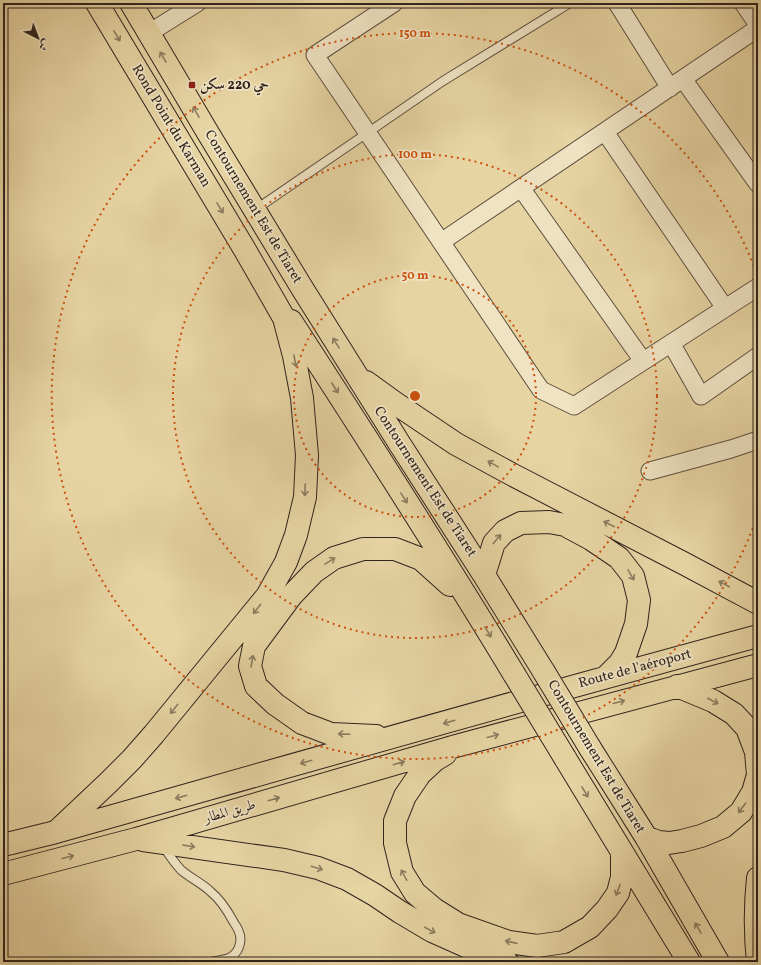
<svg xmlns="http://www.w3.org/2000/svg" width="761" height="965" viewBox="0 0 761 965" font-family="Vollkorn,Amiri,serif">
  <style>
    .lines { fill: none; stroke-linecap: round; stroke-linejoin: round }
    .service-casing { stroke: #5d4f3e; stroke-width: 10 }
    .minor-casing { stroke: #5d4f3e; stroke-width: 19 }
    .trunk-casing { stroke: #2f231d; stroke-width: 24 }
    .service { stroke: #efe3c3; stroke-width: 8 }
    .minor { stroke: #efe3c3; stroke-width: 17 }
    .trunk { stroke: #e7d4a3; stroke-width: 22 }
    .trunk-bridge-casing { stroke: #2f231d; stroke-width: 24; stroke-linecap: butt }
    .trunk-bridge { stroke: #e7d4a3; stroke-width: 22 }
    .oneway { stroke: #8b7c60 }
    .ring { fill: none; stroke: #cc510f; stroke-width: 2; stroke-dasharray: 2 4 }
    .poi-dot { fill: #8f2418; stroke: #efe3c3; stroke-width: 1.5 }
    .labels { text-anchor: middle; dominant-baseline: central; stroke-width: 3.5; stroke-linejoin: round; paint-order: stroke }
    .poi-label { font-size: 14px; font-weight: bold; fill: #2f231d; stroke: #efe3c3; text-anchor: start }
    .street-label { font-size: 14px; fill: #2f231d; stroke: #efe3c3 }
    .centre { fill: #cc510f; stroke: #efe3c3; stroke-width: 2 }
    .ring-label { font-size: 12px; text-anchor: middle; font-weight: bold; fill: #cc510f; stroke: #efe3c3; stroke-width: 3.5; stroke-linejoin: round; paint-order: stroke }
  </style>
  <rect width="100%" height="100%" fill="#e7d4a3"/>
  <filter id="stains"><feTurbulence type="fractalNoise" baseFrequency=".005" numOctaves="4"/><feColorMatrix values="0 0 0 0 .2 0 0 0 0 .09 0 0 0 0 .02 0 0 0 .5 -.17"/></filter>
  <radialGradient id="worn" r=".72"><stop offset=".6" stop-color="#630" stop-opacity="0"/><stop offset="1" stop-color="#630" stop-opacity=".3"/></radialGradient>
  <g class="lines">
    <defs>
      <path id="service" d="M255,210L443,81L570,3
        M163,845C168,854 174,862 181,870C190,878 202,883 211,892C221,900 227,910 233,921C235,925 238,928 239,932C243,942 238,954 229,958C223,960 216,961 211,962"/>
      <path id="minor" d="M394,3L315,55L541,390L574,406L758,287
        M617,3L670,88
        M743,3L758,25
        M149,33L197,3
        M683,79L758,184
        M605,132L725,308
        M521,188L643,361
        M441,242L758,28
        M671,343L701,396L758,356
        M650,471L731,449L758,440"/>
      <path id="trunk" d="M131,3L208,133L302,288L401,446L484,575L544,672
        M291,321C367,438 442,555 514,674
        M366,382L395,403L456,444L513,475L685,564L758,603
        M484,575L494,543L505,531L521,523L549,522L565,525L591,539L619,558L633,576L639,600L636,624L626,653L620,663L607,676
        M376,736L331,734L302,723L275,704L256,686L250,666L254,646L291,596L314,572L334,558L363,549H395L421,559L450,585
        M590,748L646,837L718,962
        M445,754L435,760L420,774L405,796L395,821V843L402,872L415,893L434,909L458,924L509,942L537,946L564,942L590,927L607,909L618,893L622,877V852
        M565,758L689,962
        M56,832L108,783L132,759L154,734L267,596L286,562L296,535L305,497L307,455L302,398L294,356L284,318L245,250L97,3
        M646,837L658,842L669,843L682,841L701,836L723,827L741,812L753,792L758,775L756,752L747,728L734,714L713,701L677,686
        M143,840L284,860L318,868L347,879L375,895L400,912L432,931L468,947L507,962
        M3,845L56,832C290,766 523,699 758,636
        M3,874L136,839L456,746L758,665
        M758,962C755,934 755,906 758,878"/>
    </defs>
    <use href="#service" class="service-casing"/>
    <use href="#minor" class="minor-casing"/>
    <use href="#trunk" class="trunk-casing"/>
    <use href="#service" class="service"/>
    <use href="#minor" class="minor"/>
    <use href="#trunk" class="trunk"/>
    <defs>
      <path id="trunk-bridge" d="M544,672L590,748
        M514,674L565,758"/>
    </defs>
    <use href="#trunk-bridge" class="trunk-bridge-casing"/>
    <use href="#trunk-bridge" class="trunk-bridge"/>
  </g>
  <defs><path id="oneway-shaft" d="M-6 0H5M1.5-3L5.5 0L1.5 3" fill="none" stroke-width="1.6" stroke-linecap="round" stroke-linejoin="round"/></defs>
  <g class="oneway">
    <use href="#oneway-shaft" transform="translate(117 36) rotate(59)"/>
    <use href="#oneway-shaft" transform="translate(163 57) rotate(-120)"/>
    <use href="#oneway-shaft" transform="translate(196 112) rotate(-120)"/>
    <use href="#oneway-shaft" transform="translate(220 208) rotate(59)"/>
    <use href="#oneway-shaft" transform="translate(336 343) rotate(-122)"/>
    <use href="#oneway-shaft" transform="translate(295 361) rotate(80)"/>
    <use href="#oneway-shaft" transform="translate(335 388) rotate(57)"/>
    <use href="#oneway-shaft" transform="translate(493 464) rotate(-151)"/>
    <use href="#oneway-shaft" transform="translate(305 490) rotate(92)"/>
    <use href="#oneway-shaft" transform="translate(404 498) rotate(58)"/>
    <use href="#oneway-shaft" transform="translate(609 524) rotate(-153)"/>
    <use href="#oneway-shaft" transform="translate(497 539) rotate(-51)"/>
    <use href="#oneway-shaft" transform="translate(330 561) rotate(-32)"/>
    <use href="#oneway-shaft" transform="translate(631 575) rotate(60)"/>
    <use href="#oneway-shaft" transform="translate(724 584) rotate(-152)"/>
    <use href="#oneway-shaft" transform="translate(257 609) rotate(128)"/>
    <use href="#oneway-shaft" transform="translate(488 632) rotate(59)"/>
    <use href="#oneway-shaft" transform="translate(252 661) rotate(-81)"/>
    <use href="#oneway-shaft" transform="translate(713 701) rotate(27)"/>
    <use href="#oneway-shaft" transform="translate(619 702) rotate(-15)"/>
    <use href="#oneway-shaft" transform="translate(174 709) rotate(129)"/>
    <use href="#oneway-shaft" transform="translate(449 722) rotate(164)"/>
    <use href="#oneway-shaft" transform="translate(344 734) rotate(-178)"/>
    <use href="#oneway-shaft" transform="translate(493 736) rotate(-15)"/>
    <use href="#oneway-shaft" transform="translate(306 762) rotate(164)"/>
    <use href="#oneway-shaft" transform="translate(399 763) rotate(-16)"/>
    <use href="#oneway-shaft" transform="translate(585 792) rotate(59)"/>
    <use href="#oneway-shaft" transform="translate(181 797) rotate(164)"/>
    <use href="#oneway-shaft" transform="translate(274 799) rotate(-16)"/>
    <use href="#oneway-shaft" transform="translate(742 808) rotate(127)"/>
    <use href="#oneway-shaft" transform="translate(189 846) rotate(8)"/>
    <use href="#oneway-shaft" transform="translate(68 857) rotate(-15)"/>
    <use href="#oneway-shaft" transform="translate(317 868) rotate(17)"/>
    <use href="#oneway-shaft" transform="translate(404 875) rotate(-118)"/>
    <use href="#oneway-shaft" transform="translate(618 890) rotate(111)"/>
    <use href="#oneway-shaft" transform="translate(698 928) rotate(-120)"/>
    <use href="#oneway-shaft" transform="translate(430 930) rotate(28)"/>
    <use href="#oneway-shaft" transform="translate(511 942) rotate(-167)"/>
  </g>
  <g class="ring">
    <circle cx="415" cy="396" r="121"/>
    <circle cx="415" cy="396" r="242"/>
    <path d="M757 517A363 363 0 1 1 757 275"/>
  </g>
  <rect class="poi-dot" x="188" y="81" width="8" height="8" rx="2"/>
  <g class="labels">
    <g class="poi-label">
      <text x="200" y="85">حي 220 سكن</text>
    </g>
    <g class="street-label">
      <text transform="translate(171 126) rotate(59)">Rond Point du Karman</text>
      <text transform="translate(253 207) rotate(59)">Contournement Est de Tiaret</text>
      <text transform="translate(425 482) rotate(57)">Contournement Est de Tiaret</text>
      <text transform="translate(635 669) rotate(-15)">Route de l'aéroport</text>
      <text transform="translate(596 757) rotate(59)">Contournement Est de Tiaret</text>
      <text transform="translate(230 812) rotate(-16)">طريق المطار</text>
    </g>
  </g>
  <circle cx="415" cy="396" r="6" class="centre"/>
  <g class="ring-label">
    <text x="415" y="37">150 m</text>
    <text x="415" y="158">100 m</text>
    <text x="415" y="279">50 m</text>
  </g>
  <rect width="761" height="965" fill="none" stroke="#e7d4a3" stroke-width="16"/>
  <rect x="4" y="4" width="753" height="957" fill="none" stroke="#2f231d" stroke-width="2"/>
  <rect x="8" y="8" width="745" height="949" fill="none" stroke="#2f231d"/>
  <g transform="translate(38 38) rotate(138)" stroke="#efe3c3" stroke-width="3" paint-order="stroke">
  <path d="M0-3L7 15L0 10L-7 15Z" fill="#2f231d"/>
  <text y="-6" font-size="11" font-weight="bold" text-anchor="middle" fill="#2f231d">ش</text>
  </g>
  <rect width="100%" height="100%" filter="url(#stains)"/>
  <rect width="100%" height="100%" fill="url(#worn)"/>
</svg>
